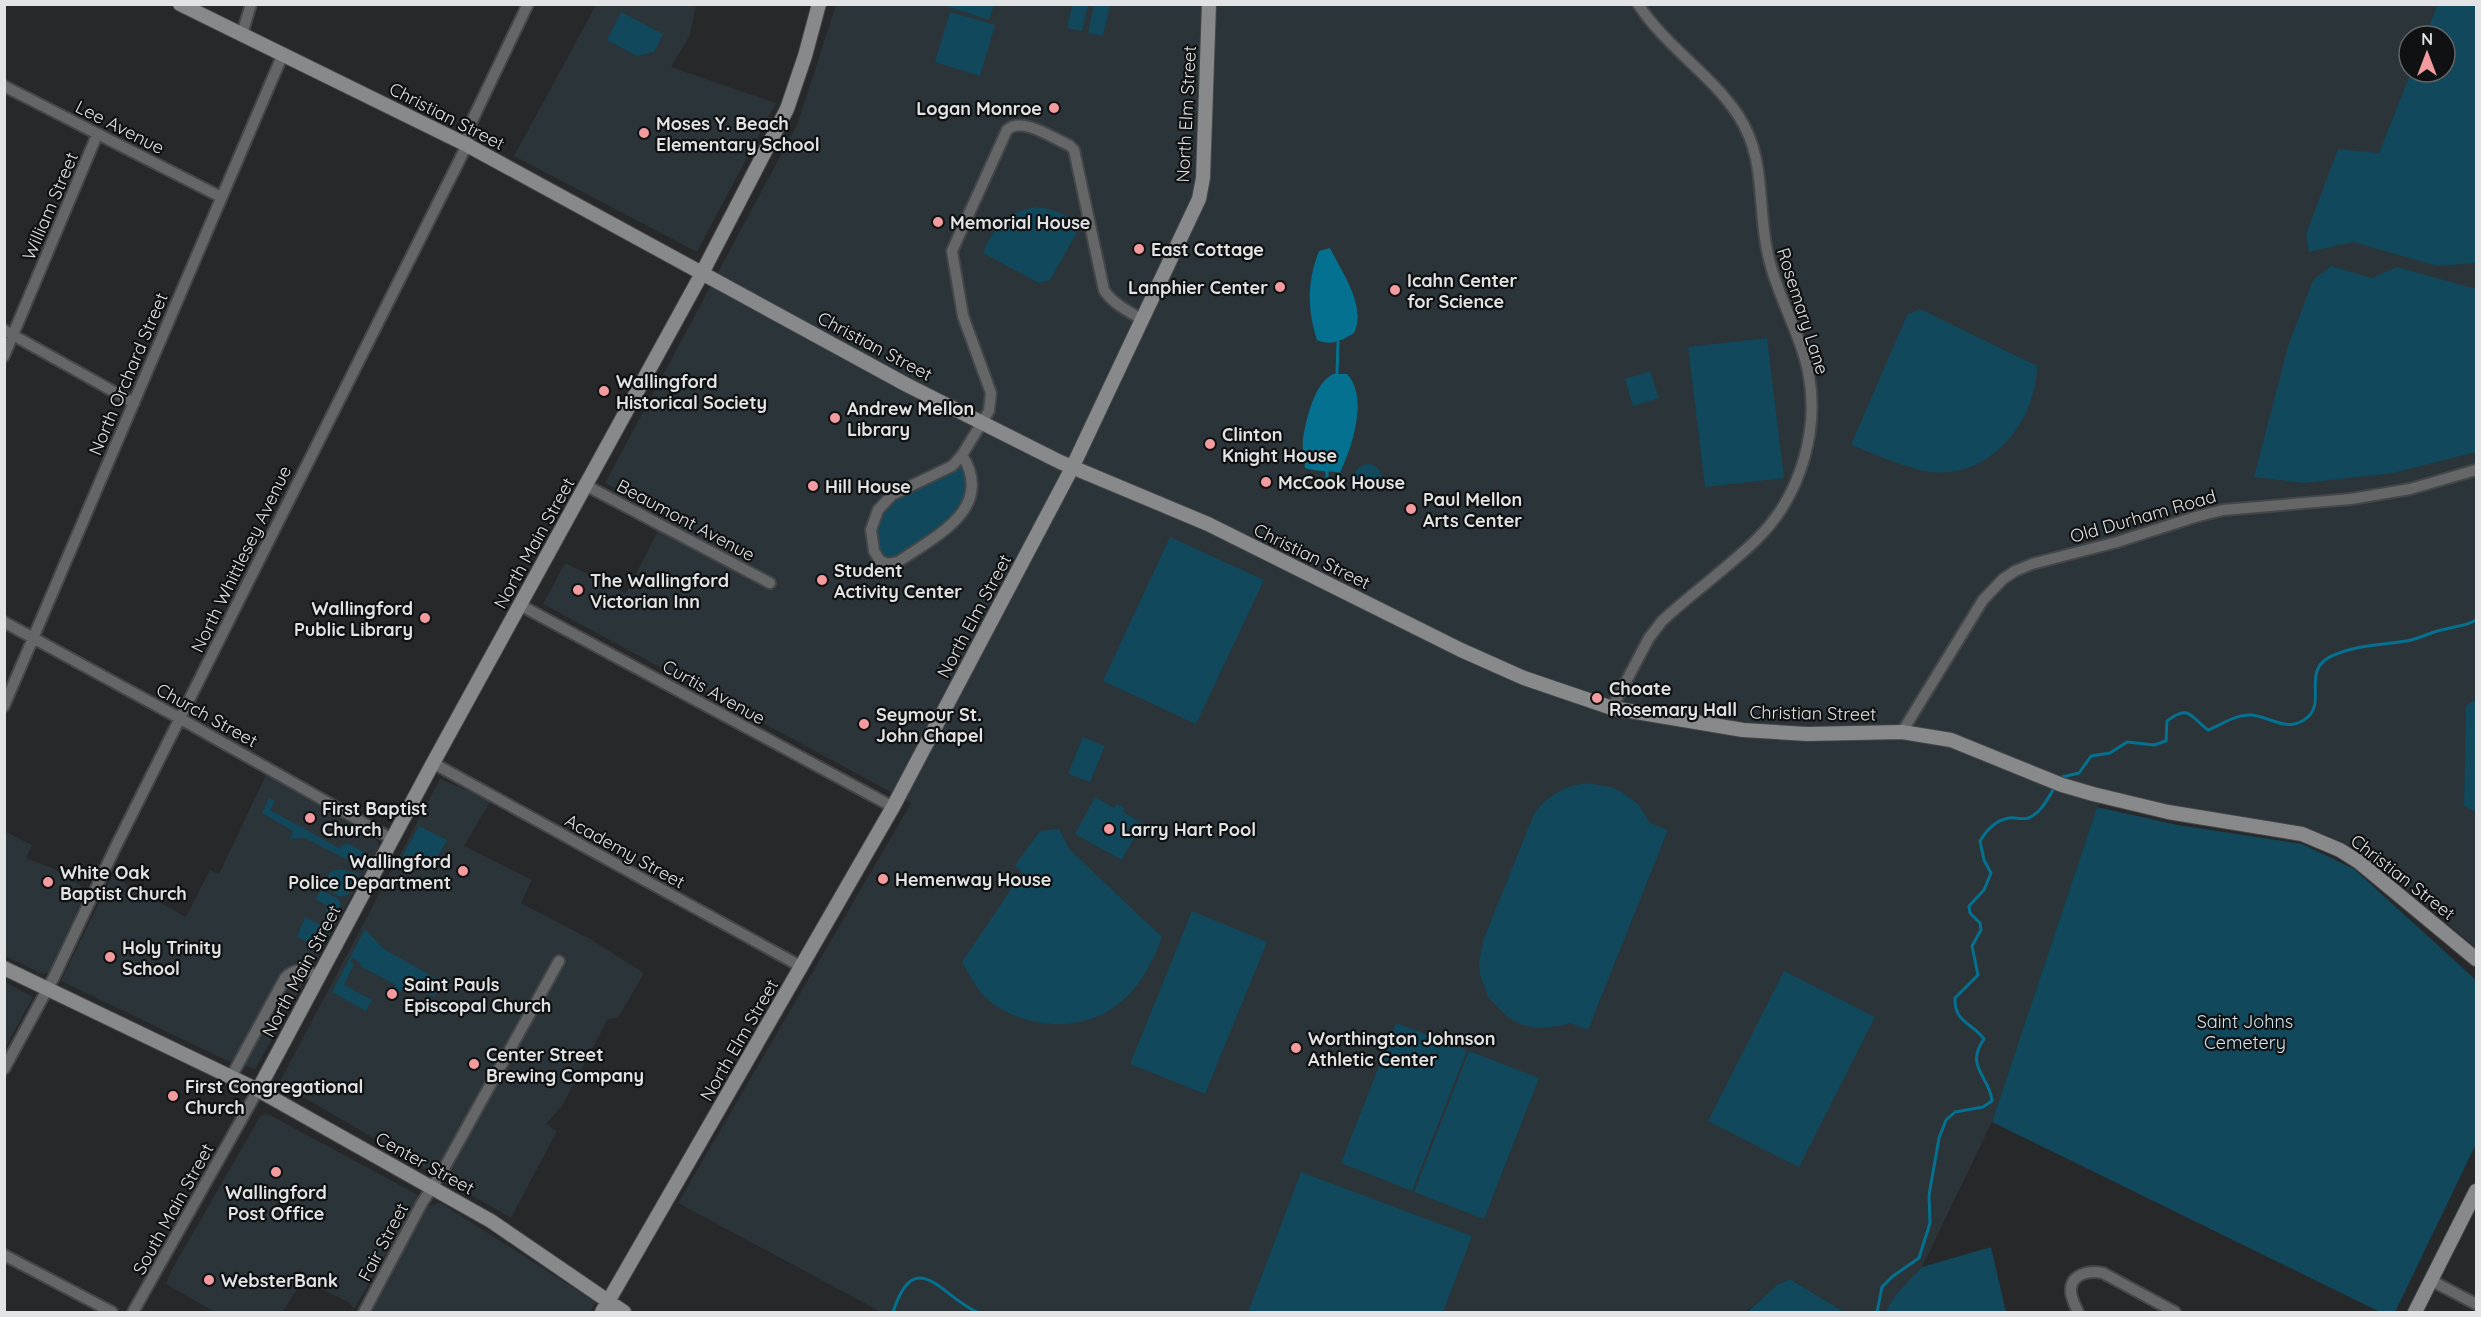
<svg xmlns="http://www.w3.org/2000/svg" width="2481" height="1317" viewBox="0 0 2481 1317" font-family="Quicksand,sans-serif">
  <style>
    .built { fill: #2b3438; fill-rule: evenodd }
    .green { fill: #11485c }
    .water { fill: #047190 }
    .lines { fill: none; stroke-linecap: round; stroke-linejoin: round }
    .stream { stroke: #047190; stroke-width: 3 }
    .street-casing { stroke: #444648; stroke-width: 14 }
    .secondary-casing { stroke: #444648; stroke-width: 16 }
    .street { stroke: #656667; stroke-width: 10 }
    .secondary { stroke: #87898b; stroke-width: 14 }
    .poi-dot { fill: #f49b9f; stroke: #101112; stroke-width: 2 }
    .labels { text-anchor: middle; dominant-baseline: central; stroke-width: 4.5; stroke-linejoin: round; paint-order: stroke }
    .poi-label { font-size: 18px; font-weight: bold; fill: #e1e3e4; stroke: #101112; text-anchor: start }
    .street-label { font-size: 18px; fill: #e1e3e4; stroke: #101112 }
    .park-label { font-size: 18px; fill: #cde6f1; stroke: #101112 }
  </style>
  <rect width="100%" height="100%" fill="#26282a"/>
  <path class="built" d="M596,5H696L690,35L671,67L776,103L697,252L514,156Z
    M836,5H2476V948L2375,862L2343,842L2312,830L2288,824L2171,805L2115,792L2097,807L1992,1122L1922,1267L1897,1293L1885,1312H1844L1790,1279L1777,1285L1746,1312H881L678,1203L911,803L543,604L565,563L626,593L666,515L605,483L797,125ZM2409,36H2445V72H2409Z
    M266,775L374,837L380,845L255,1069L228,1061L61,981L112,876L186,917L210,870L219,874Z
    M440,779L491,800L464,846L532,880L521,903L592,940L644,973L618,1018L608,1019L562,1106L546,1124L557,1131L511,1218L279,1083Z
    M4,831L32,845L26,858L52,868L80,885L85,893L49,973L42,974L5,956Z
    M5,982L33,997L5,1048Z
    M268,1114L420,1196L354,1309L347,1301L303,1281L282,1312H215L166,1284L171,1271L261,1115Z
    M441,1203L596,1302L590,1312H370L428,1206Z"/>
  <path class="green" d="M1094,4L1110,5L1103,36L1088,33Z
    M2438,4L2476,5V263L2437,266L2353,242L2309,252L2306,234L2338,149L2379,153L2411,72H2445V36H2425Z
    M943,5V4L994,5L989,20Z
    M1072,5H1088L1082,31L1067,28Z
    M621,12L663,34L654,52L637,56L607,40Z
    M950,12L995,25L980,76L935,62Z
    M1037,207C1053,209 1068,214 1080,227L1050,280L1039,283L983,253C994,226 1007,211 1037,207Z
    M2331,266L2372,278L2397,267L2476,289V452L2393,473L2304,483L2254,477L2288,346L2313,280Z
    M1920,309L2037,366C2036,424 1987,483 1925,471C1900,466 1875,454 1851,445L1907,315Z
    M1767,338L1784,478L1705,487L1688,347Z
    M1650,371L1659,398L1633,406L1625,379Z
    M964,458L972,489L952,526L888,564L872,545L873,520L899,492Z
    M1355 477a13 13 0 1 1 26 0a13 13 0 1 1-26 0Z
    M1170,537L1264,580L1196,724L1103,681Z
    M2476,699V812L2464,806L2466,706Z
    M1083,737L1105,746L1090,782L1068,774Z
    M1587,783L1611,787L1622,792L1639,805L1650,823L1668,830L1588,1030L1570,1023L1560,1026L1538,1028L1523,1025L1509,1018L1488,997L1480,974L1479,961L1484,938L1534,814C1548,795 1564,786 1587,783Z
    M1095,797L1114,808L1117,804L1125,808L1123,812L1142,823L1122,860L1075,834Z
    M269,798L275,801L270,810L339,848L347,843L368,854L363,868L305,838L290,839L293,831L262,813Z
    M2097,807L2178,825L2302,844L2354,869L2476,980V1144L2395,1312H2380L1992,1122Z
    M419,826L447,840L432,867L410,856L399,862Z
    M1059,829L1069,849L1162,937C1152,963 1140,988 1117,1005C1080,1035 1013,1028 981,993C974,984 968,972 962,962L1022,873L1015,865L1040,831Z
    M341,869L359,874L349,894L340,897L322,886L331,871Z
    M321,890L338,899L341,904L332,924L328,922L329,918L325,915L327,906L316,899Z
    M1192,911L1267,942L1205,1094L1130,1064Z
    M305,917L329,930L319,948L297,937Z
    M365,929L384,949L442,982L434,997L409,983L405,985L400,993L394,990L396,985L360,966L361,963L352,958L350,962L354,964L344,985L372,1000L366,1011L332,992Z
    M1784,971L1875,1017L1799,1167L1708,1121Z
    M1396,1023L1467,1050L1412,1191L1341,1163Z
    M1469,1051L1539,1078L1484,1219L1414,1192Z
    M1301,1172L1472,1236L1443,1312H1248Z
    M1991,1247L2006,1312H1885L1897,1293L1922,1267Z
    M1790,1279L1844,1312H1747L1777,1285Z"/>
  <path class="water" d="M1330,248C1342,273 1367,306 1354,333C1341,341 1331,346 1317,340C1307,308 1307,282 1319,251Z
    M1333,374H1347C1369,397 1352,447 1340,473C1328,470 1317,472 1305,468C1304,459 1302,448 1303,438C1307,417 1314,384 1333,374Z"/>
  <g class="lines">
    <path class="stream" d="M1337,374L1338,342
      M1327,470V484
      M2059,780L2062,777L2079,773L2091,756L2110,753L2127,742L2154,745L2166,741L2167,721C2190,703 2191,718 2208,730C2221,725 2236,714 2251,715C2269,716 2285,732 2304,720C2330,704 2298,669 2334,655C2357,645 2382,645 2406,641C2420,639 2432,631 2446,629C2457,626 2466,626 2476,620
      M893,1312C915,1244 941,1296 977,1312
      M1877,1312L1882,1287L1893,1276L1919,1258L1930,1223L1929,1195L1939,1138L1946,1120L1955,1112L1983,1107L1992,1101C1990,1076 1964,1067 1984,1039C1973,1023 1954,1023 1955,998L1978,975L1972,946L1981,930L1980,923L1970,913L1969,906L1984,890L1991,873L1984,860L1980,841C1986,831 1996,820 2009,818C2015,817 2022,820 2028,818C2041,814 2049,796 2056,785"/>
    <defs>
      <path id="street" d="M242,34L251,4
        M4,86L221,197
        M4,330L134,403
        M4,356L97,135
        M962,455C996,509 934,537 898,562L888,564L880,561L874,551L871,530L878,510L892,495L952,466L962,455L989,411L991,393L963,316L952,251L1007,130C1022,116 1052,138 1069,145L1074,150L1104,290C1113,304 1128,311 1143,320
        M587,486L770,583
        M520,605L893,807
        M4,622L181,719L392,839
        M4,706L283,54
        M1612,708L1649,638L1662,621C1693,592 1728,568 1758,538C1801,495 1820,429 1808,371C1800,332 1778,298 1769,259C1756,210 1768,160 1738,115C1711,74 1666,47 1638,4
        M1902,732L1983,600L2003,579L2015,571L2032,564L2117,542L2195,517L2223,510L2351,499L2410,489L2476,470
        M433,763L802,967
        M4,1069L54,977L115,848L467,145L469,127L528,4
        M231,1077L285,978C296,966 305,971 319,976
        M4,1255L112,1312
        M2432,1281L2476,1304
        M133,1312L258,1090
        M364,1312L422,1203L442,1172L559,961
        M2078,1312C2076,1307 2072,1300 2071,1293C2069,1274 2089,1270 2103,1273L2175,1312"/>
      <path id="secondary" d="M180,4L467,145L907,385L1060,462L1208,524L1461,650L1524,678L1612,708L1743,730L1807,734L1902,732L1951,740L2062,785L2093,794L2168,812L2302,834L2340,850L2359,862L2476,959
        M4,968L258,1090L491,1221L624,1312
        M258,1090L433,763L700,277L787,109L805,56L819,4
        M602,1312L893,807L1072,468L1199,199L1203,178L1209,4
        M2415,1312L2476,1191"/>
    </defs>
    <use href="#street" class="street-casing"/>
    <use href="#secondary" class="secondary-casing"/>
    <use href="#street" class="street"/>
    <use href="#secondary" class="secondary"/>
  </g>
  <g class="poi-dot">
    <circle cx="1054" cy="108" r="6"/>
    <circle cx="644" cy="133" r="6"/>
    <circle cx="938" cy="222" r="6"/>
    <circle cx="1139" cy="249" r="6"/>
    <circle cx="1280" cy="287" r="6"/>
    <circle cx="1395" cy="290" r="6"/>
    <circle cx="604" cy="391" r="6"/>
    <circle cx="835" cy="418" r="6"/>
    <circle cx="1210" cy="444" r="6"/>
    <circle cx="1266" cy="482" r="6"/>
    <circle cx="813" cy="486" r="6"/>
    <circle cx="1411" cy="509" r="6"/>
    <circle cx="822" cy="580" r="6"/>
    <circle cx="578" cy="590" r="6"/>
    <circle cx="425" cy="618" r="6"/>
    <circle cx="1597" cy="698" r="6"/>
    <circle cx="864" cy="724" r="6"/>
    <circle cx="310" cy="818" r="6"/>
    <circle cx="1109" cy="829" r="6"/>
    <circle cx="463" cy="871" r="6"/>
    <circle cx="883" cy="879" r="6"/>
    <circle cx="48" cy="882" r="6"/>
    <circle cx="110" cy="957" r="6"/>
    <circle cx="392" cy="994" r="6"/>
    <circle cx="1296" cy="1048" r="6"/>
    <circle cx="474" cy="1064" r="6"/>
    <circle cx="173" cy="1096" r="6"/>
    <circle cx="276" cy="1172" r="6"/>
    <circle cx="209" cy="1280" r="6"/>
  </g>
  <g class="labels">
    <g class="poi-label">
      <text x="1042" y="108" text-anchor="end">Logan Monroe</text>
      <text x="656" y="123">Moses Y. Beach<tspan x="656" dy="21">Elementary School</tspan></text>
      <text x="950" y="222">Memorial House</text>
      <text x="1151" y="249">East Cottage</text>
      <text x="1407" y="280">Icahn Center<tspan x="1407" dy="21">for Science</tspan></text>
      <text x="1268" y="287" text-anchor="end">Lanphier Center</text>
      <text x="616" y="381">Wallingford<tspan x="616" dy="21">Historical Society</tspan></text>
      <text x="847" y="408">Andrew Mellon<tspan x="847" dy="21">Library</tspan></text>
      <text x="1222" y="434">Clinton<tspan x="1222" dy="21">Knight House</tspan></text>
      <text x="1278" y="482">McCook House</text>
      <text x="825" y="486">Hill House</text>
      <text x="1423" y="499">Paul Mellon<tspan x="1423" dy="21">Arts Center</tspan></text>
      <text x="834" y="570">Student<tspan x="834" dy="21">Activity Center</tspan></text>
      <text x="590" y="580">The Wallingford<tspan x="590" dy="21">Victorian Inn</tspan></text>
      <text x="413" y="608" text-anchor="end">Wallingford<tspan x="413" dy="21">Public Library</tspan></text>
      <text x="1609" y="688">Choate<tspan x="1609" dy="21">Rosemary Hall</tspan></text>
      <text x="876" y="714">Seymour St.<tspan x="876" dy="21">John Chapel</tspan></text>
      <text x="322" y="808">First Baptist<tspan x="322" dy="21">Church</tspan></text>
      <text x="1121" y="829">Larry Hart Pool</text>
      <text x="451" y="861" text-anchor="end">Wallingford<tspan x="451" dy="21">Police Department</tspan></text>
      <text x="60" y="872">White Oak<tspan x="60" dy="21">Baptist Church</tspan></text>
      <text x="895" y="879">Hemenway House</text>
      <text x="122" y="947">Holy Trinity<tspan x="122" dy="21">School</tspan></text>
      <text x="404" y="984">Saint Pauls<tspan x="404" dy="21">Episcopal Church</tspan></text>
      <text x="1308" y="1038">Worthington Johnson<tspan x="1308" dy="21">Athletic Center</tspan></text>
      <text x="486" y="1054">Center Street<tspan x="486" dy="21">Brewing Company</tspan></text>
      <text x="185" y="1086">First Congregational<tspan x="185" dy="21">Church</tspan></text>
      <text x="276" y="1192" text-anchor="middle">Wallingford<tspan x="276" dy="21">Post Office</tspan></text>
      <text x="221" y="1280">WebsterBank</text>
    </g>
    <g class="street-label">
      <text transform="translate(1186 114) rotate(-87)">North Elm Street</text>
      <text transform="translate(447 116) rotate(27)">Christian Street</text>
      <text transform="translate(120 127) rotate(27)">Lee Avenue</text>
      <text transform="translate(50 206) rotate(-67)">William Street</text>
      <text transform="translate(1803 311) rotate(72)">Rosemary Lane</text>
      <text transform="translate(875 346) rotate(28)">Christian Street</text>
      <text transform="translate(128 374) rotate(-67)">North Orchard Street</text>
      <text transform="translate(2143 516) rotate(-16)">Old Durham Road</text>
      <text transform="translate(686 520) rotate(28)">Beaumont Avenue</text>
      <text transform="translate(534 543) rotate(-61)">North Main Street</text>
      <text transform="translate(1312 556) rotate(26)">Christian Street</text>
      <text transform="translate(241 559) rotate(-64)">North Whittlesey Avenue</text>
      <text transform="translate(974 616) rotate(-62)">North Elm Street</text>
      <text transform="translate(714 692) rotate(29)">Curtis Avenue</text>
      <text transform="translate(1813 713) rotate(1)">Christian Street</text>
      <text transform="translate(207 715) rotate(29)">Church Street</text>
      <text transform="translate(625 851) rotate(29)">Academy Street</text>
      <text transform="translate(2403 877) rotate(38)">Christian Street</text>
      <text transform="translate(301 971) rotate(-62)">North Main Street</text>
      <text transform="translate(739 1040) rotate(-60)">North Elm Street</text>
      <text transform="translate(425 1163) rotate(29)">Center Street</text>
      <text transform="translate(173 1209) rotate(-61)">South Main Street</text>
      <text transform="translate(383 1242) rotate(-62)">Fair Street</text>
    </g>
    <g class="park-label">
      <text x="2245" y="1021">Saint Johns<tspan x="2245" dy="21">Cemetery</tspan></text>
    </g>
  </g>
  <rect width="2481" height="1317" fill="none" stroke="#e1e3e4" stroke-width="12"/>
  <g transform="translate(2427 54)"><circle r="28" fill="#101112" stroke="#646566" stroke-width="1.5"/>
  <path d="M0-4.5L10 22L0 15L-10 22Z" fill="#f49b9f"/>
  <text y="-9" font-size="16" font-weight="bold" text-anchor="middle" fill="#e1e3e4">N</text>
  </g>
</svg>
